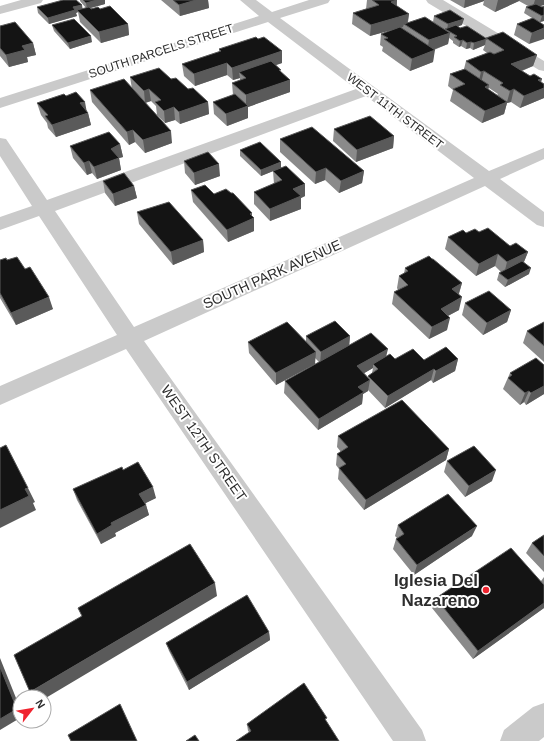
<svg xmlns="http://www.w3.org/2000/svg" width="544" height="741" viewBox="0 0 544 741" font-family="Helvetica,sans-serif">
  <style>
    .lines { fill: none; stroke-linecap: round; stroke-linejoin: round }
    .minor { fill: #cacaca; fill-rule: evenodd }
    .wall { fill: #8a8a8a; fill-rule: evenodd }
    .shaded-wall { fill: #5a5a5a }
    .building { fill: #141414; stroke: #5a5a5a }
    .poi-dot { fill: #f0242f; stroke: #fff; stroke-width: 1.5 }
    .labels { text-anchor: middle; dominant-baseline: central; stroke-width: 4; stroke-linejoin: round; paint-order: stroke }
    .far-street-label { font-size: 12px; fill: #2d2d2d; stroke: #fff }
    .street-label { font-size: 14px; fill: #2d2d2d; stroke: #fff }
    .near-poi-label { font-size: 17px; font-weight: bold; fill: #2d2d2d; stroke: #fff; text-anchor: end }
  </style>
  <rect width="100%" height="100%" fill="#fff"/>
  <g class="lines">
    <path class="minor" d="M21,0H43L41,3L0,14V6Z
      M240,0H256L272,12L309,0H330L328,3L280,18L489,171L544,148V159L500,179L544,212V227L537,225L485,186L144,341L422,730L426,741H393L126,349L0,405V386L117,335L39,216L0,230V217L32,206L0,156V138L6,139L47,200L356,89L268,22L0,108V98L259,16ZM366,96L474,178L134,327L55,211Z
      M426,0H443L544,61V71L539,70L428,3Z
      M544,703V737L539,741H500L504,730L533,707Z"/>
  </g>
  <path class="wall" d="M80,0H105V4L90,8L100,9L128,24L129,35L101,43L80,22L78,12L76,13L77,16L49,24L38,13L37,7L82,5V9L86,8L80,1Z
    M161,0H208L209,8L180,16Z
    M367,0H397V6L409,14L408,23L433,22L434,16L462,25L458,26L460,28L486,38L537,55L533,66L522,71L541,82L544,98L520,108L511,102L507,103L504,114L482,123L450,101L453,90L448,86L450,74L464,69L466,61L487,53L483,50L485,45L473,50L470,48L466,49L461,46L459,47L453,43V41L449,38L448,44L434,50L433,62L410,71L382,51L383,47L380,45L381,34L394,29L370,36L352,24L353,13L366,9ZM489,88L498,94L497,95L488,89Z
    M450,0H544L540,6L544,21L540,22L529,44L514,35L517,24L532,18L524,13L526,7L528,6L519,1L495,12L483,5L484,1L464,8Z
    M52,25L92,42L70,49L54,31Z
    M0,26L33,43L36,55L27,57L28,62L9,67L0,56Z
    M258,39L282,51V63L276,65L281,72L290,92L248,107V118L227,126L214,114L213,102L233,95L232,83L240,80V78L233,80L227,75L195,86L184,76L182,64L219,52V49Z
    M130,77L171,79L208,102L209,114L180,124L175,120L165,123L157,115L156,106L151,101L145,103L172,143L145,153L135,142L129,145L92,102L90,90L132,89Z
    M37,103L86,110L88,113L91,125L56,137L48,128L47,123L41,115Z
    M334,129L394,136L393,148L356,162L333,141Z
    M280,139L364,171L362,183L339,193L325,180L315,184L280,152Z
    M120,144L123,157L119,158L121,170L97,179L92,173L87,175L73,158L70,146Z
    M240,150L281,168L305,196L301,198V209L270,221L254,204V192L274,184L273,171L261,176L240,156Z
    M184,161L220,176L195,185L185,173Z
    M103,181L134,186L137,198L115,206L105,193Z
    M191,190L214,194L252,216L254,231L228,242L193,202Z
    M137,212L203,240L204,252L173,265L139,224Z
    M479,232L510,246L528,252L524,262L529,274L505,287L497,280L499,273L501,272L495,266L476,276L445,249L448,237L466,233Z
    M0,260H7L53,309L16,325L0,298Z
    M405,268L462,283L459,294V310L448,316L447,330L429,339L392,304L394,292L398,290L397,288L399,276L404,274Z
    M465,303L511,310L507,322L483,335L462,315Z
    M544,322V362L523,343L527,331Z
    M306,336H350L349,345L395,359L424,360L458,359L455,371L433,383L431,380L385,408L368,390V391L363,394L362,404L318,430L284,393L285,381L319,362L315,358V364L276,385L249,353L248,342H306ZM373,368L372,373L368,376V377L364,373Z
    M544,365V394L526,405L524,402L520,405L503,389L510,373Z
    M338,436L449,449L446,460L364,510L338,479L339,469L336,465L337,454L341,452L337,447Z
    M447,461L492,481L465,497L444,472Z
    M123,470L156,498L145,503L146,505L149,515L115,533L116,536L101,544L77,500L73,489Z
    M398,525L472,536L414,575L393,549L396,539L397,538L395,536Z
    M544,535V572L526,553L532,543Z
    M544,577V608L473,659L432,608L436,598L541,581Z
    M269,632L270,640L189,690L169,651L166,643Z
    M327,721L249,732L248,731L247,724Z"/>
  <path class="shaded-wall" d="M97,0H105V4L87,9L86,3Z
    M196,0H208L209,8L180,16L179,5Z
    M397,0L396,12L391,2Z
    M465,0H484V1L464,8Z
    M498,0H520L519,1L495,12Z
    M535,0H544V5L532,9Z
    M82,5L83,11L77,10L78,12L76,13L77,16L49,24L48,18L73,7Z
    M409,14L407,25L404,24L403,27L370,36L371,25Z
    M544,15V21L540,22L542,16Z
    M464,19L462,25L447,30L448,24Z
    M128,24L129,35L101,43L99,32Z
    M544,28V39L529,44L532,33Z
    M450,33L448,44L427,52L429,40Z
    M91,36L92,42L70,49L68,43Z
    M486,39L485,45L473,50L474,43Z
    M463,40L461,46L459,47L460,41Z
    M471,42L470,48L466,49L467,43Z
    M33,43L36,55L27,57L28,62L9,67L6,55L22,46Z
    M435,50L433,62L410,71L412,59Z
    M282,51V63L244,76L239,72L240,78L233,80L232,68Z
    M537,55L533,66L508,76L511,64Z
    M227,63V75L195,86L194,74Z
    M484,71L481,83L478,84L481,72Z
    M542,79L539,90L544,88V98L520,108L524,96L538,80Z
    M290,80V92L248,107V118L227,126L226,114L246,107V95Z
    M489,85L487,97L485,87Z
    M149,89L151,101L145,103L144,91Z
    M514,89L511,102L507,103L504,114L482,123L485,111L507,102L510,91Z
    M85,102L87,113H88L91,125L56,137L52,125L80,103Z
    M208,102L209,114L180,124L179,112Z
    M174,107L175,120L165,123L164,111Z
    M133,130L135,142L129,145L127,132Z
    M171,131L172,143L145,153L143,140Z
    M394,136L393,148L356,162L357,150Z
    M120,144L123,157L119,158L121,170L97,179L94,167L111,149Z
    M89,161L92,173L87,175L84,163Z
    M281,162V168L261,176V170Z
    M219,164L220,176L195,185L194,173Z
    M326,168L325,180L315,184L316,172Z
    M364,171L362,183L339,193L341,181Z
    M305,184V196L301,198V209L270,221V209L293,189Z
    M134,186L137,198L115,206L113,194Z
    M252,213V219L254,218V231L228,242L227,230Z
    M203,240L204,252L173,265L171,252Z
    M528,252L523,264L504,274L507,262Z
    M498,254L495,266L476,276L479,264Z
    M531,268L529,274L505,287L508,280Z
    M462,283L458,296L452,289Z
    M49,297L53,309L16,325L11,313Z
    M462,297L459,310L438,321L441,309Z
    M511,310L507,322L483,335L487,323Z
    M450,318L447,330L429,339L432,327Z
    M350,336L349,348L320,364L321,352Z
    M388,349L385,361L373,364V368L356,378L357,366Z
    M316,352L315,364L276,385V373Z
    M458,359L455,371L433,383L436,371Z
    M434,369L431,380L385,408L388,396Z
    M370,380L368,391L363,394L362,404L318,430L319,419L358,387Z
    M544,386V394L526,405L531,393Z
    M529,391L524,402L520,405L525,393Z
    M449,449L446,460L364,510L366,500Z
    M496,470L492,481L465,497L469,486Z
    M153,487L156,498L142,505L139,494Z
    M28,488L35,502L33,503L36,510L0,528V510L25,489Z
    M146,505L149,515L115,533L116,536L101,544L97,534L111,523Z
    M477,526L472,536L414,575L417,565Z
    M215,583L217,596L44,699V697H34L30,692Z
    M544,603V608L473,659L478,651Z
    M269,632L270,640L189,690L187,682Z
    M0,658L20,708V718L0,730Z"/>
  <path class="building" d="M63,0H76L82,5L73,7L75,10L48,18L37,7Z
    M83,0H97L86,3Z
    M173,0H196L179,5Z
    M372,0H397L391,2L409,14L371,25L353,13L379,5Z
    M536,4L542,7L544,6V15L542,16L526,7Z
    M110,6L128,24L99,32L77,10L89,7L91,9L98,7L100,9Z
    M450,10L464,19L448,24L434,16Z
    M425,17L450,33L429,40L404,24Z
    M533,18L544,25V28L532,33L517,24Z
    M74,19L91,36L68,43L52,25Z
    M15,22L33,43L22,46L25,50L6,55L0,48V26Z
    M456,25L460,28L467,26L487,39L474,43L471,42L467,43L463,40L460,41L454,37L457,36L445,29Z
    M400,27L435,50L412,59L384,39L388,38L381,34Z
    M503,32L537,55L511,64L530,76L534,74L542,79L538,80L544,84V88L524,96L514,89L510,91L500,85L503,83L484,71L481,72L466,61L490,52L494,54L504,50L486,38Z
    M256,37L258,39L264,37L282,51L232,68L227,63L194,74L182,64L221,51L219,49Z
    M271,61L281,70H279L290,80L246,95L232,83L246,78L239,72Z
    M159,68L171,79L176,78L188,89L193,88L208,102L179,112L174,107L164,111L155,102L161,100L149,89L144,91L130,77Z
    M465,69L489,85L485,87L507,102L485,111L453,89L465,84L450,74Z
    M124,79L171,131L143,140L133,130L127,132L90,90Z
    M76,92L85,102L80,103L88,113L52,125L45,116L48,115L37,103L64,94L66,96Z
    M235,94L248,106L226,114L213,102Z
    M370,116L394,136L357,150L334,129Z
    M312,127L364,171L341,181L326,168L316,172L280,139Z
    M109,132L120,144L111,149L119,158L94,167L89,161L84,163L70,146Z
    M260,142L281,162L261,170L240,150Z
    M208,152L219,164L194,173L184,161Z
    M286,166L305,184L293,189L301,196L270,209L254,192L282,180L273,171Z
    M124,173L134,186L113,194L103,181Z
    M205,185L214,194L226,189L231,193H233L252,213L250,214L254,218L227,230L191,190Z
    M169,202L203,240L171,252L137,212Z
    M488,228L510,246L516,243L528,252L507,262L498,254L479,264L448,237L463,230L466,233L475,229L479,232Z
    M429,256L432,259H433L462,283L452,289L462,297L441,309L450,318L432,327L394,292L408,285L399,276L408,271L405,268Z
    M17,257L25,269L30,267L49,297L11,313L0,293V260L6,258L7,260Z
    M522,261L531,268L508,280L499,273Z
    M489,291L511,310L487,323L465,303Z
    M335,321L350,336L321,352L306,336Z
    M287,322L316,352L276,373L248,342Z
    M544,322V346L527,331Z
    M371,333L388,349L357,366L370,380L358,387L364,392L319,419L285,381Z
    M446,347L458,359L436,371L434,369L388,396L368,376L378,369L373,364L390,354L395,359L413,349L424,360Z
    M536,358L544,365V386L531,393L529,391L525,393L508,378L512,375L510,373Z
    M402,400L449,449L366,500L339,468L346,464L337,454L348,447L338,436Z
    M6,445L28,488L25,489L29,496L0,510V448Z
    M474,446L496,470L469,486L447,461Z
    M138,462L153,487L139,494L146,505L111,523L112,525L97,534L73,489L122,467L123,470Z
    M448,494L477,526L417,565L396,539L404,534L398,525Z
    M544,535V556L532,543Z
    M190,544L215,583L30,692L14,655L82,616L78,608Z
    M511,548L544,585V603L478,651L436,598Z
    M247,595L269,632L187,682L166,643Z
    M0,667L17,709L0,719Z
    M304,683L327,718L325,719L339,741H236L251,731L247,724Z
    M120,704L137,741H71L68,735Z
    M195,735L199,741H186Z"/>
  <circle class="poi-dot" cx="486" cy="590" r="4"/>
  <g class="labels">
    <g class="far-street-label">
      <text transform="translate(161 51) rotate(-18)">SOUTH PARCELS STREET</text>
      <text transform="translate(395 111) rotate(37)">WEST 11TH STREET</text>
    </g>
    <g class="street-label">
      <text transform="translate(272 274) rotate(-24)">SOUTH PARK AVENUE</text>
      <text transform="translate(204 443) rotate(55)">WEST 12TH STREET</text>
    </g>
    <g class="near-poi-label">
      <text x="478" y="580">Iglesia Del<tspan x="478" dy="20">Nazareno</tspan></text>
    </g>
  </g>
  <g transform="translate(32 709) rotate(59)"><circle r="19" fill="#ffffff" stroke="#ababab"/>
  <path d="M0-3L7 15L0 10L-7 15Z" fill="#f0242f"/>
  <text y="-6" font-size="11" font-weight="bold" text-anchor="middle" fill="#2d2d2d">N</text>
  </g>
</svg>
